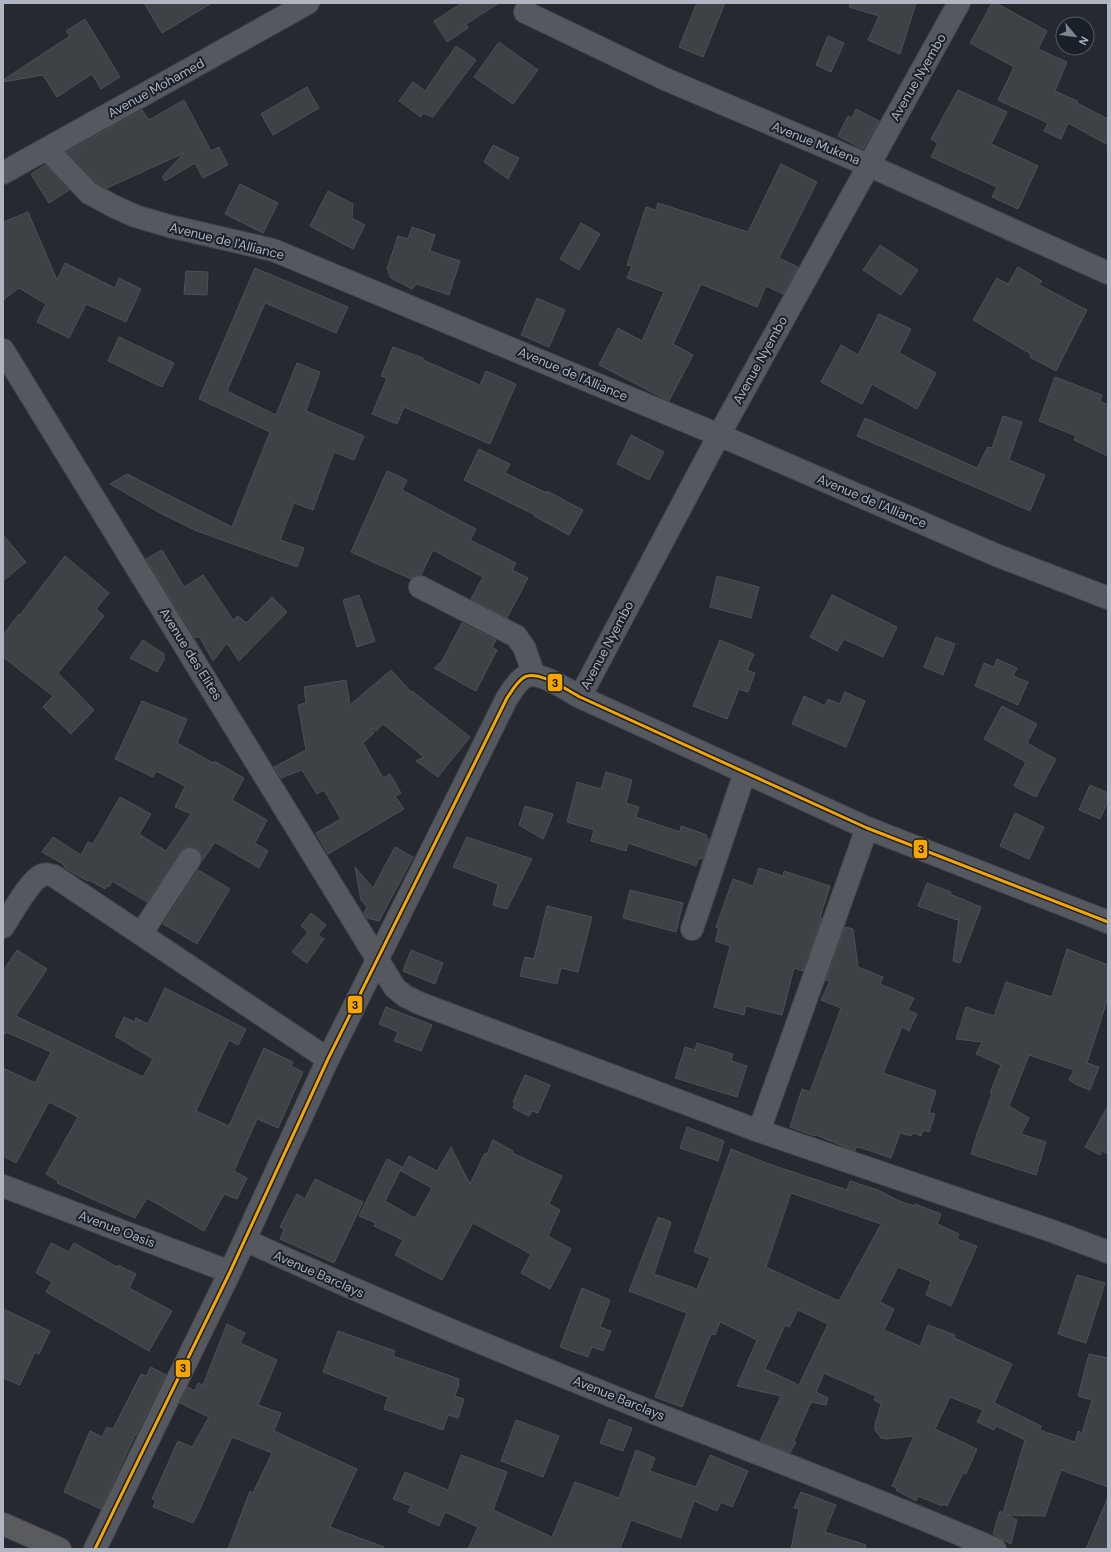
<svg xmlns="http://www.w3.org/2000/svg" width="1111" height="1552" viewBox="0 0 1111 1552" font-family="'DM Sans',sans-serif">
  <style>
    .building { fill: #3e4146; stroke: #4d5157; fill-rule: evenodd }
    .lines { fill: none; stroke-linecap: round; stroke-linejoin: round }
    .minor-casing { stroke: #414449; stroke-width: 24 }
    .highway-casing { stroke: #42454b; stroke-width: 24 }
    .minor { stroke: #55585e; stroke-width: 22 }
    .highway { stroke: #5a5b5f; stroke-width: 22 }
    .bus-1-casing { stroke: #1a2028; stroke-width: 6 }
    .bus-1 { stroke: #f7a600; stroke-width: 3 }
    .labels { text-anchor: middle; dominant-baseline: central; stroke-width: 4; stroke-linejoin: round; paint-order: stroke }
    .street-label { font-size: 13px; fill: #afb5c1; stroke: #1a2028 }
    .line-badge { stroke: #1a2028; stroke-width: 1.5 }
    .pale-badge-label { font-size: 11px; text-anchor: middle; font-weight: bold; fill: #111 }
  </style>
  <rect width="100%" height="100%" fill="#26292f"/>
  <path class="building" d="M144,3H212L162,33Z
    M462,3H499L466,24L468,28L447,42L434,21Z
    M697,3H725L703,57L679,47Z
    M850,3H916L900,54L868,40L879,16L849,7Z
    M992,3H996L1047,31L1038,49L1067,62L1055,91L1077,101V103L1108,119V145L1068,123L1061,139L1044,131L1048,123L998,100L1014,67L970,43Z
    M85,19L120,77L101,89L92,74L57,97L43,75L3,82V80L70,36L66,31Z
    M828,36L844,43L831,72L816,65Z
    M499,42L538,70L513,104L474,77Z
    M456,46L476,60L433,117L423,113L421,117L399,101L413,82L425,91Z
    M307,87L319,108L273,135L261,114Z
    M958,90L1007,112L991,144L1038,166L1018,209L992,197L997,187L931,157L938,143L931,139Z
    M184,100L211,151L219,147L228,165L203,178L195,163L165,181L162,177L184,153L107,188L97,183L67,152L142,110L149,120Z
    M856,109L879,121L863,149L838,136L848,116L852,118Z
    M493,145L519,158L508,179L484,162Z
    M781,164L817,182L779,258L798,267L783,294L766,286L757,307L701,284L673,344L693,355L669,401L599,365L618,328L642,341L664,292L627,278L632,266L627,265L646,207L656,210L658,203L748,232Z
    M45,165L69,190L49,203L31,174Z
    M240,184L278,203L263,233L225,214Z
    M328,191L353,204L352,218L365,225L353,249L310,226Z
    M28,212L57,280L65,263L115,288L119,278L141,289L126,322L86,304L69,338L37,322L46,304L19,288L3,300V222Z
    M581,223L600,234L579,270L560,259Z
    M412,227L435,235L430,251L460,261L449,295L417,284L412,289L391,278L387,269L398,236L408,239Z
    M880,245L918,270L901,295L863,270Z
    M1018,267L1042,281L1039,285L1087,310L1056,371L1030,357L1031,354L973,320L997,278L1008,284Z
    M255,268L348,307L336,333L265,303L227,391L276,415L297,363L320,372L306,411L364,436L354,460L334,452L313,510L294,503L280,540L304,548L297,567L197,531L162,514L110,484L127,474L232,527L270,432L199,399Z
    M186,271L208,272L207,295L184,294Z
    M537,298L565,310L549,347L521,335Z
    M879,314L911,329L899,353L936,373L917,409L872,384L862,404L821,382L841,345L858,355Z
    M119,337L174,363L162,387L108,361Z
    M393,347L423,358V360L480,385L486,371L516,384L490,444L404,407L397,424L372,414L387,378L381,376Z
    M1055,377L1102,395L1100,401L1108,405V456L1074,440L1076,436L1039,421Z
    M1003,416L1022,422L1009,460L1045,475L1030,511L857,436L865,418L977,468L988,447L992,448Z
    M631,435L664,452L649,480L617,464Z
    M479,449L510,464L505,473L547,493V491L583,510L569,535L534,516L535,515L464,480Z
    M387,471L407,480L402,490L476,529L470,540L516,563L512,570L528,578L507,618L471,599L483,577L433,550L421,575L414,576L411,579L351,552Z
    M3,535L26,562L3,581Z
    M162,550L184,587L203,575L233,620L238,616L246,623L272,597L287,612L239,661L227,643L213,661L199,636L195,638L189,628L146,559Z
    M65,556L109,593L96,609L104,616L58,673L94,710L71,734L43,707L53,696L3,657V635L19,614L20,615Z
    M717,576L759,587L751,618L710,607Z
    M359,595L375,641L357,647L343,600Z
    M832,595L897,627L883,657L844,639L837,651L810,637Z
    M462,623L496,640L492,647L497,650L476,691L434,668L442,661Z
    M936,637L955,644L943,675L924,667Z
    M143,640L164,654V660L157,672L130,658Z
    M720,640L754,654L747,670L755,673L748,692L739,689L727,719L693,706Z
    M997,659L1017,668L1013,676L1028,682L1018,705L975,686L984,663L994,667Z
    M391,670L411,692L412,691L470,737L438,777L416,761L424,757L383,724L376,731L371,728L374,733L363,743L383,778L390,774L401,793L395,796L404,809L328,854L316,833L341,819L324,790L317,794L302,770L281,778L274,767L306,750L298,705L306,703L304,687L346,680L350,705Z
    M845,692L865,701L846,747L792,724L804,696L825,706L828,699L840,704Z
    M142,701L187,719L177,743L213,763L214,761L244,778L232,800L267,820L255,843L268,851L259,868L215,842L202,861L201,854L197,849L191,847L185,848L180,852L147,902L112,881L109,887L107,886L105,889L89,880L88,881L65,868L63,864L42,852L53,837L81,855L88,842L93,844L120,797L151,814L139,834L166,851L191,814L175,807L185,786L156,771L153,777L115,759Z
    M1002,706L1037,724L1027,743L1056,759L1036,797L1014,786L1026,762L984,739Z
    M606,772L632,780L626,803L639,807L636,817L680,832L681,826L707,835L706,838L709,839L703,859L699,858L696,866L628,843L626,851L591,841L594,830L567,822L577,782L601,789Z
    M1090,785L1108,793V801L1100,819L1079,810Z
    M525,806L553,814L549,825L543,839L519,825Z
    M1015,813L1044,827L1029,859L1000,846Z
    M467,837L532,859L507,909L493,905L498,884L453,867Z
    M395,847L413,857L379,921L367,918L364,913L367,907L361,900L355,867L373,888Z
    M759,868L783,876L784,871L830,886L820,917L822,918L803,971L794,968L782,1015L746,1006L744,1015L714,1007L730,946L715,941L719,928L716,927L733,879L753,886Z
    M198,870L230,889L197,944L163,924Z
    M927,883L951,892L950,894L981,907L960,963L953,961L959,918L957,920L918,906Z
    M630,890L683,903L676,932L623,918Z
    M547,906L592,917L578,972L561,968L557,984L520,976L525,957L534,959Z
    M311,913L326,925L318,935L324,939L307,963L292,952L308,932L301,926Z
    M845,927L853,929L858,967L883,977L880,984L914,998L908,1010L917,1014L909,1031L902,1027L883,1073L936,1091L929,1113L935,1114L929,1132L923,1130L921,1136L913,1133L911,1136L900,1133L891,1158L862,1148L856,1147L855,1151L816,1135L815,1136L790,1127L802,1089L810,1092L841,1008L821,1000L830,981L826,980Z
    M1067,949L1108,965V998L1087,1063L1099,1067L1090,1090L1077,1085L1069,1080L1074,1070L1029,1055L1009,1106L1029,1118L1021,1134L1046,1142L1036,1175L971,1154L977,1134L992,1094L990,1093L1001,1065L976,1054L982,1042L956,1039L966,1007L994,1016L1006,982L1052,997Z
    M17,950L47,969L16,1016L143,1077L153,1059L115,1036L124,1017L135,1022L136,1018L148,1024L165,988L246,1029L238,1045L229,1040L196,1111L229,1126L264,1048L293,1062L291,1066L303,1072L278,1128L257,1119L234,1171L247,1178L237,1199L224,1194L204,1231L147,1198L135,1218L57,1183L58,1181L46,1174L78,1117L49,1102L16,1163L3,1156V1068L35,1083L51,1052L6,1032L3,1036V971Z
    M411,950L443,963L435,984L403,971Z
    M386,1007L432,1025L421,1051L394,1041L398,1032L379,1024Z
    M697,1043L733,1054L731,1061L747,1066L737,1097L675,1078L685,1047L695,1050Z
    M525,1075L550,1085L538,1113L532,1111L529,1116L513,1108L515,1103L513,1102Z
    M1108,1106V1154L1102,1151L1100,1155L1085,1147Z
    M687,1127L724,1141L718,1161L680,1148Z
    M493,1140L513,1151L512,1153L562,1176L549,1204L560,1210L548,1236L571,1249L550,1289L521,1273L531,1254L473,1223L442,1280L395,1255L403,1240L374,1226L376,1223L359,1216L387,1159L402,1167L385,1201L415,1218L432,1188L401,1171L409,1156L437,1171L451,1147L470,1184L485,1153L487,1154Z
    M731,1149L769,1164L847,1190L850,1181L878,1190L897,1200L914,1206L915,1204L941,1214L937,1224L959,1234L957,1239L977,1246L951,1306L926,1295L931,1281L898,1267L880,1302L894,1309L884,1330L920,1346L928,1325L955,1335L954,1338L1012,1364L994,1403L1041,1426L1040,1430L1075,1442L1078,1431L1082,1433L1092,1400L1078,1396L1089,1354L1108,1358V1487L1061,1470L1045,1516L1007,1515L1017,1520L1011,1544L993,1534L1000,1511L1003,1513L1025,1440L996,1426L994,1430L977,1422L983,1410L950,1397L935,1429L977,1449L966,1474L963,1473L947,1506L943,1504L942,1506L918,1496L916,1501L896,1490L897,1488L892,1486L914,1436L886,1439L881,1438L875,1430V1425L881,1404L874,1400L876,1396L824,1373L816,1392L828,1398L826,1405L811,1402L794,1441L796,1442L790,1453L760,1441L781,1396L737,1386L757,1340L720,1322L715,1335L711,1334L682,1407L655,1397L687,1313L629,1291L658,1217L671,1222L654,1274L697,1289L710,1258L694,1252ZM791,1193L881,1224L839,1301L766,1267ZM798,1310L828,1324L799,1385L765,1369L785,1325L789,1327Z
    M315,1179L363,1202L334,1263L280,1239L284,1230L280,1227L297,1194L305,1199Z
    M51,1243L69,1252L74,1243L117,1267L118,1265L136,1274L129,1288L172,1311L149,1351L46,1292L52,1282L36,1273Z
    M1077,1275L1105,1283L1086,1343L1058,1334Z
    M582,1288L610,1300L600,1327L611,1331L603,1351L592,1347L588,1357L560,1347Z
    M3,1309L50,1331L39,1354L35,1352L20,1385L3,1378Z
    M227,1324L245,1333L240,1343L277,1360L258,1405L281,1413L274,1431L357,1469L330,1527L384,1547V1549H228L250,1491L253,1493L272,1453L232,1437L196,1518H195L193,1523L153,1507L156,1500L152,1499L178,1441L192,1447L209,1417L180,1403L188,1387L195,1391L198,1383L203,1385Z
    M338,1331L395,1351L393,1356L459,1379L458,1384H459L455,1396L464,1399L458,1418L448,1415L443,1430L384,1409L388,1397L323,1372Z
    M151,1367L166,1375L136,1435H135L101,1509L64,1492L90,1431L102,1437L107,1427L113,1429L141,1374L146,1376Z
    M609,1419L632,1428L623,1451L600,1443Z
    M516,1420L559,1436L543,1477L501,1461Z
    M636,1450L655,1458L650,1471L696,1487L710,1455L748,1471L732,1507L721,1502L717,1511L694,1501L681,1538L631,1520L620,1549H468L478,1527L445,1512L439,1526L408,1512L411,1506L393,1499L405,1472L448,1490L461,1455L507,1472L493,1510L552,1537L575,1482L619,1498Z
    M801,1492L836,1505L825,1532L866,1545L865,1549H791L799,1509L794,1508Z
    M1108,1497V1549H1086Z"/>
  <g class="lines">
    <defs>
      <path id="minor" d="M525,12L665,79L868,165L1108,273
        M47,149L89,193L115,207L135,216L169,226L273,250L719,435L996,555L1108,598
        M3,173L308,3
        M3,350L395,988L405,996L419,1003L759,1131L1052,1231L1108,1252
        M420,587L516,636L524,647L534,675
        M580,697L719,435L959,3
        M3,927C11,915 29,881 42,875C46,873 50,875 54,876L328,1059
        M692,929L745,772
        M141,934L190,859
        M759,1131L867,828
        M3,1186L230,1272
        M245,1240C379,1302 517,1358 654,1413C768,1457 882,1501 995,1549
        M95,1549L230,1272L328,1059L507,698C512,691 516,683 523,678C536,668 567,690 580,697L867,828L1108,922"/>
      <path id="highway" d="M3,1524L60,1549"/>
    </defs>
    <use href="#minor" class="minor-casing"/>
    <use href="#highway" class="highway-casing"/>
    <use href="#minor" class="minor"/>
    <use href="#highway" class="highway"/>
    <defs>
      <path id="bus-1" d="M95,1549L230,1272L328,1059L507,698C512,691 516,683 523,678C536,668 567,690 580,697L867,828L1108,922"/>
    </defs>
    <use href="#bus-1" class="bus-1-casing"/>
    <use href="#bus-1" class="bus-1"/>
  </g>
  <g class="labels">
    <g class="street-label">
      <text transform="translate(918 77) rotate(-60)">Avenue Nyembo</text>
      <text transform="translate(156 88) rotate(-29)">Avenue Mohamed</text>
      <text transform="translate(816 143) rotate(22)">Avenue Mukena</text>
      <text transform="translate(227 241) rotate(14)">Avenue de l'Alliance</text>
      <text transform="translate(760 360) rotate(-61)">Avenue Nyembo</text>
      <text transform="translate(573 374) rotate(23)">Avenue de l'Alliance</text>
      <text transform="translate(872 501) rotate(23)">Avenue de l'Alliance</text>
      <text transform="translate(607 645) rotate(-62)">Avenue Nyembo</text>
      <text transform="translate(191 654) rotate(58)">Avenue des Elites</text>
      <text transform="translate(117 1229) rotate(21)">Avenue Oasis</text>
      <text transform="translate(319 1274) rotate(24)">Avenue Barclays</text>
      <text transform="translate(619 1398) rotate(22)">Avenue Barclays</text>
    </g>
  </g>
  <g class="line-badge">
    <rect x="547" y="673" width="16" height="19" rx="4" fill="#f7a600"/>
    <rect x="913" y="839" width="15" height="20" rx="4" fill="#f7a600"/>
    <rect x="347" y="995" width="16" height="19" rx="4" fill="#f7a600"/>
    <rect x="175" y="1359" width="16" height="19" rx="4" fill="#f7a600"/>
  </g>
  <g class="pale-badge-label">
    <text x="555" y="687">3</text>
    <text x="921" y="853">3</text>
    <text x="355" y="1009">3</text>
    <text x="183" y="1372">3</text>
  </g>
  <rect width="1111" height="1552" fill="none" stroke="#afb5c1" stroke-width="8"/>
  <g transform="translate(1075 36) rotate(119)"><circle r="19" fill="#1a2028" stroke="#565c65"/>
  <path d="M0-3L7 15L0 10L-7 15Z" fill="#7f848e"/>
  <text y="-6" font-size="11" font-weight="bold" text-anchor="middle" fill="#afb5c1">N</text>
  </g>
</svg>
